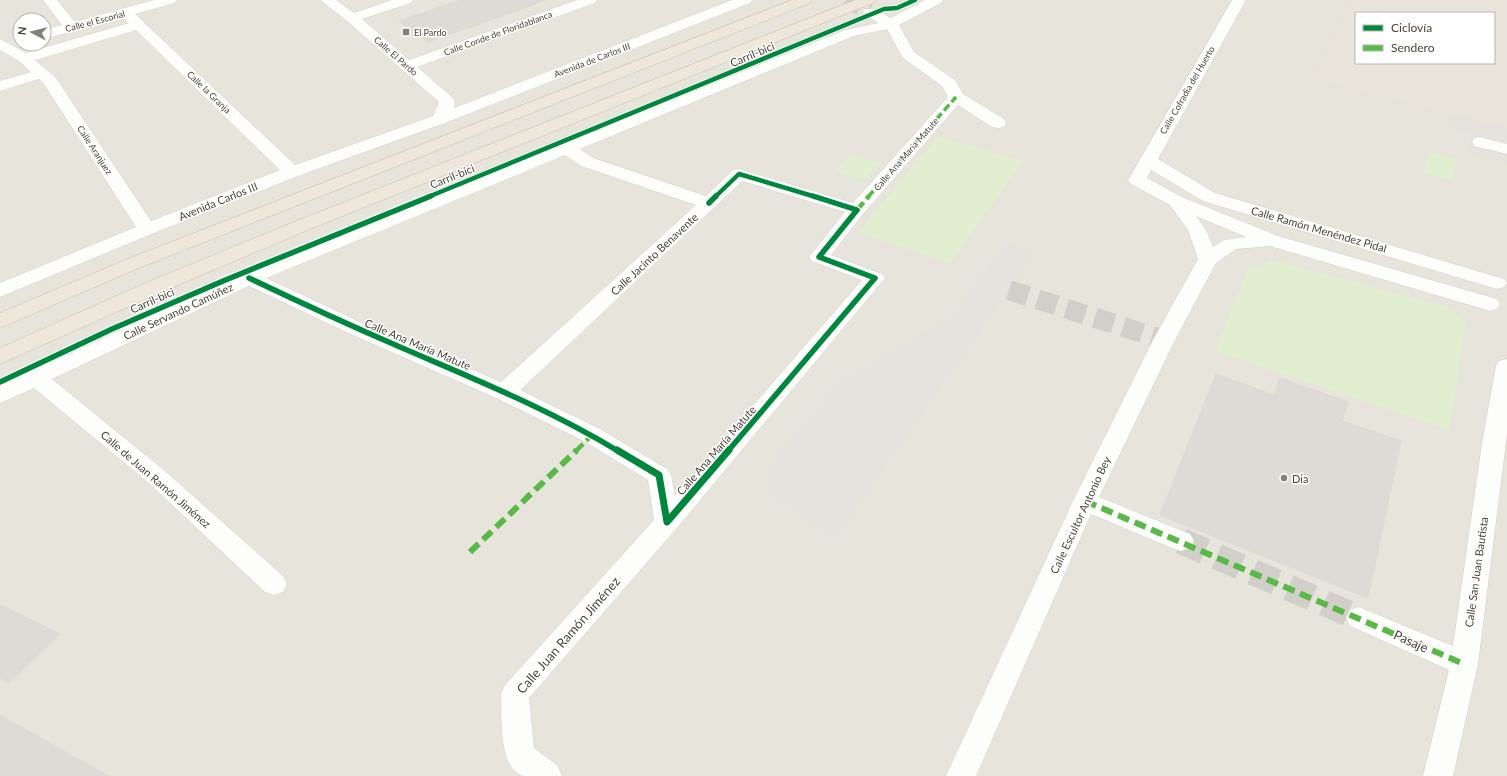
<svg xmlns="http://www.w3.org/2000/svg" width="1507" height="776" viewBox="0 0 1507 776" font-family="Lato,sans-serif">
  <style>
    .residential { fill: #e7e4dc; fill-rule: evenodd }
    .education { fill: #eae5da; fill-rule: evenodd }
    .green { fill: #e1eecf }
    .parking { fill: #e6e3df }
    .building { fill: #dedbd6; stroke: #dcd9d4 }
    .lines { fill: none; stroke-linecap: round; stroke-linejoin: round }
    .minor-tunnel-far2 { stroke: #d2cfca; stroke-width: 16; stroke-dasharray: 16 8; stroke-linecap: butt }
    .minor-tunnel-far1 { stroke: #d2cfca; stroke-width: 20; stroke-dasharray: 20 10; stroke-linecap: butt }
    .minor-tunnel { stroke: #d2cfca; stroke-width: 26; stroke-dasharray: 26 13; stroke-linecap: butt }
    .minor-casing { stroke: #d2d0cb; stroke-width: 1 }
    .highway-casing { stroke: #ccbfa9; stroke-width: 1 }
    .minor { fill: #fdfdfc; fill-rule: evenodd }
    .highway { fill: #ede8db; fill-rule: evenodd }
    .quiet-far2 { stroke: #58b947; stroke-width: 3.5; stroke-dasharray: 8 3.5; stroke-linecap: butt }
    .quiet-far1 { stroke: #58b947; stroke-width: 4.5; stroke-dasharray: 10 4.5; stroke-linecap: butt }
    .quiet { stroke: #58b947; stroke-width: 6; stroke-dasharray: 12 6; stroke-linecap: butt }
    .cycleway-far2-casing { stroke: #fff; stroke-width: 6 }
    .cycleway-far1-casing { stroke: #fff; stroke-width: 8 }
    .cycleway-casing { stroke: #fff; stroke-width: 10 }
    .cycleway-far2 { stroke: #00873e; stroke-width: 4.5 }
    .cycleway-far1 { stroke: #00873e; stroke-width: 5.5 }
    .cycleway { stroke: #00873e; stroke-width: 7 }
    .poi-dot { fill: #868178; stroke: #fff; stroke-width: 1.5 }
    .labels { text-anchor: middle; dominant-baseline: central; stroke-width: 3; stroke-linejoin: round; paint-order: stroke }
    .far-street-label { font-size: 9px; fill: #4b4439; stroke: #fff }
    .far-poi-label { font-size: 9px; fill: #4b4439; stroke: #fff; text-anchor: start }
    .street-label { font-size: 11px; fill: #4b4439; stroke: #fff }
    .poi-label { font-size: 11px; fill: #4b4439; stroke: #fff; text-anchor: start }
    .near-street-label { font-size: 13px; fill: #4b4439; stroke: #fff }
  </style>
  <rect width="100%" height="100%" fill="#f4f2ee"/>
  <path class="residential" d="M0,0H1507V776H0ZM1356,13H1494V63H1356ZM20,20H44V44H20Z"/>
  <path class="education" d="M1351,0H1507V128L1312,78ZM1356,13H1494V63H1356Z"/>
  <path class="green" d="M938,136L1023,161L950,263L858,232Z
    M1430,152L1457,160L1451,181L1423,173Z
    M851,154L880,163L865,180L835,171Z
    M1272,260L1447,307L1466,322L1449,430L1215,351L1248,269Z"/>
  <path class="parking" d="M1455,114L1507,127V164L1465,153L1472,134L1451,129Z
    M1005,243L1036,252L833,542L767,491L768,465L840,381L954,314Z"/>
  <path class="building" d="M461,0H474L499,17L428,42L399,21Z
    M474,0H546L499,17Z
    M1216,374L1274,395L1280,378L1348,402L1342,421L1401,441L1368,598L1160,515Z
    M0,605L60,634L9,683L0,678Z
    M0,715L108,776H0Z"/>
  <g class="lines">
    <path class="minor-tunnel-far2" d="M846,0L869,12"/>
    <path class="minor-tunnel-far1" d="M1009,290L1164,340"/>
    <path class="minor-tunnel" d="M1181,541L1359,618"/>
    <defs>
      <path id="minor" d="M43,0H57L75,22L154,0H177L175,3L135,14L295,165L433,116L439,102L347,21L320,0H336L354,13L392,0H413L411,3L362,19L409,60L577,0H597L595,3L417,67L453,98L455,101L454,108L732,0H752L750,3L445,123L298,176L154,233L0,297V283L136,227L44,84L39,79L0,91V81L31,72L19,61L0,50V39L26,53L129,23L123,18L44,39V30L62,25ZM136,30L280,170L151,221L56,78L35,60Z
        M925,0H943L941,3L899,25L914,52L955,80L963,94L1004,119L1006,123L1004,127L998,128L992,127L958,105L863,214L831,255L882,274L885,278L676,529L529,698L534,748L558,766L562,776C551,776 535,776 524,776C498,770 502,715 501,694L505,685L654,520L648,480L584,441L496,398L346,332L249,286L52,379L166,472L283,576L287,584L283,592L274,595L265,592L150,484L34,388L0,403V386L242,274L845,30L878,23L862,12L864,9H874L891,18ZM887,29L903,58L942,86L948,97L853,203L739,169L733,170L706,196L593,158L580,149L854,36ZM565,155L581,166L696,205L501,382L360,322L266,278ZM742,181L845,212L809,257L812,261L862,280L675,496L671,475L667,469L600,429L520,390Z
        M1232,0H1246L1158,159L1215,193L1504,279L1507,283L1504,287L1497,289L1490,287L1203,201L1151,170L1147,178L1182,197L1278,236L1497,299L1500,304L1497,309L1490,311L1270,246L1236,249L1216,263L1175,340L1099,497L1190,534L1194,541L1190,548L1181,551L1172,548L1091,514L976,776H946L1073,501L1153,340L1198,259L1188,230L1170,205L1131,184L1128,180ZM1196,216L1246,237L1224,240L1213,247L1206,230Z
        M1480,137L1507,144V154L1474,146L1472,142L1474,138Z
        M1507,359V434L1478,664L1453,776H1423L1449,670L1350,626L1346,618L1350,610L1359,607L1453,646L1482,443L1496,366L1499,361Z"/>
      <path id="highway" d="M792,0H812L810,3L139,268L0,328V313L125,260Z
        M855,0H875L873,3L308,230L157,294L0,364V348L143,284L294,222Z"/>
    </defs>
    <use href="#minor" class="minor-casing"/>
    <use href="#highway" class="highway-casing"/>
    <use href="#minor" class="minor"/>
    <use href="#highway" class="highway"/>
    <path class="quiet-far2" d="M868,197L956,97"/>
    <path class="quiet-far1" d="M857,210L869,196
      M576,451L592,435"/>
    <path class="quiet" d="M1085,501L1464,664
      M470,552L577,450"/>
    <defs>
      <path id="cycleway-far2" d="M428,197L884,9L897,8L915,0
        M715,197L739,174L816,197"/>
      <path id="cycleway-far1" d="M709,203L716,196
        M249,278C299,302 349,325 400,347C474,379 549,409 618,451
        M0,382L112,329L223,281L431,196
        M728,451L875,278L819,257L857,210L813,196"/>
      <path id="cycleway" d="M617,450L659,475L667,522L729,450"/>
    </defs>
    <use href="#cycleway-far2" class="cycleway-far2-casing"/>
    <use href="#cycleway-far1" class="cycleway-far1-casing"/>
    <use href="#cycleway" class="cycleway-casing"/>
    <use href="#cycleway-far2" class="cycleway-far2"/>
    <use href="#cycleway-far1" class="cycleway-far1"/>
    <use href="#cycleway" class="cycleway"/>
  </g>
  <g class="poi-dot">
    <rect x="402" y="28" width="8" height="8" rx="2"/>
    <circle cx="1284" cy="478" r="4"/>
  </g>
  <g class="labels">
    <g class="far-street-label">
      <text transform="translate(95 21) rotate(-15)">Calle el Escorial</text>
      <text transform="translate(498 33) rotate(-20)">Calle Conde de Floridablanca</text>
      <text transform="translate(396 56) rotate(41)">Calle El Pardo</text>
      <text transform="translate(592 60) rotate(-21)">Avenida de Carlos III</text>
      <text transform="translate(1187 90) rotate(-60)">Calle Cofradía del Huerto</text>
      <text transform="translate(209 92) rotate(44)">Calle la Granja</text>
      <text transform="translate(95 150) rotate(57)">Calle Aranjuez</text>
      <text transform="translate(906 154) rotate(-49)">Calle Ana María Matute</text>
    </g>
    <g class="far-poi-label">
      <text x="414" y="32">El Pardo</text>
    </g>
    <g class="street-label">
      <text transform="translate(752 54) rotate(-23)">Carril-bici</text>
      <text transform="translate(452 176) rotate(-22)">Carril-bici</text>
      <text transform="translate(218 201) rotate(-22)">Avenida Carlos III</text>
      <text transform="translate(1319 229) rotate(16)">Calle Ramón Menéndez Pidal</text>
      <text transform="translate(654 254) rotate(-43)">Calle Jacinto Benavente</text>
      <text transform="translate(152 300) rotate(-24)">Carril-bici</text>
      <text transform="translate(178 311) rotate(-25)">Calle Servando Camúñez</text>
      <text transform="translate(418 344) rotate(23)">Calle Ana María Matute</text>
      <text transform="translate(716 450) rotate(-49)">Calle Ana María Matute</text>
      <text transform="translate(156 479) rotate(41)">Calle de Juan Ramón Jiménez</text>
      <text transform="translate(1080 515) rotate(-65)">Calle Escultor Antonio Bey</text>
      <text transform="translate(1476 572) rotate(-82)">Calle San Juan Bautista</text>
    </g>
    <g class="poi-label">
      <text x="1292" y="478">Dia</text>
    </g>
    <g class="near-street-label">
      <text transform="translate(568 635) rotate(-49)">Calle Juan Ramón Jiménez</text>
      <text transform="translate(1411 641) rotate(24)">Pasaje</text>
    </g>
  </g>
  <rect x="1355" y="12" width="140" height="52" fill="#ffffff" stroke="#b7b4b0"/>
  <rect x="1363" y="25" width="20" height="6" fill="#00873e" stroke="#b7b4b0"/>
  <text x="1391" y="32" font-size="12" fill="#4b4439">Ciclovía</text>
  <rect x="1363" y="45" width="20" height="6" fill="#58b947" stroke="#b7b4b0"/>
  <text x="1391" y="52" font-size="12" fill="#4b4439">Sendero</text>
  <g transform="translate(32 32) rotate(277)"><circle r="19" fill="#ffffff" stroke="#b7b4b0"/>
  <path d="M0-3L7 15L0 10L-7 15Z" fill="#868178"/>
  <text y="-6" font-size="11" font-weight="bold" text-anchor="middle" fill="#4b4439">N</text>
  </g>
</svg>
